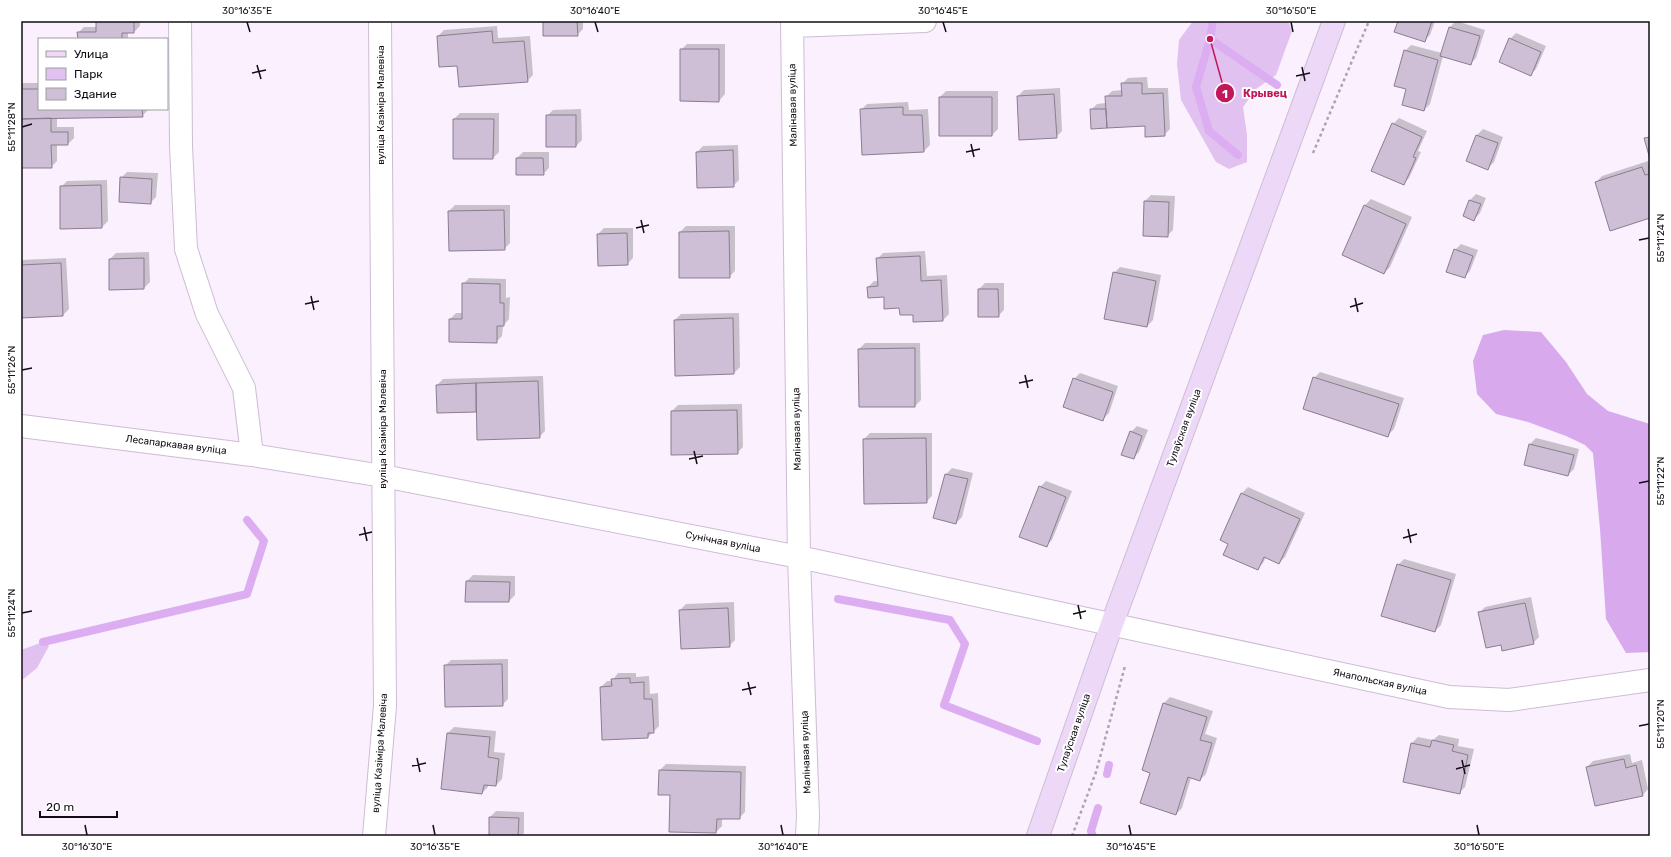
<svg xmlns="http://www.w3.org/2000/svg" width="1671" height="857" viewBox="0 0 1671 857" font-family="Rubik,sans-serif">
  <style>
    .green { fill: #e1c1ef }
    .forest { fill: #d8a9ed }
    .shadow { fill: #0003 }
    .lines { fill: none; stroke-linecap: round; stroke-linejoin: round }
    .stream { stroke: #dcadf1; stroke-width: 8 }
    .building { fill: #cfbfd6; stroke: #8b7c92 }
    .minor-casing { stroke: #cdbdd4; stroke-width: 24 }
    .secondary-casing { stroke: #cdbdd4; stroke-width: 24 }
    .path { stroke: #aca4b0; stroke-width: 2.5; stroke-dasharray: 3 3; stroke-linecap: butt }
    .minor { stroke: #fff; stroke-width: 22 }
    .secondary { stroke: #eed8f7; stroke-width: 22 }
    .ticks { fill: none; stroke: #120d15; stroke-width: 1.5 }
    .labels { text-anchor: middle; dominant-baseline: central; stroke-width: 4; stroke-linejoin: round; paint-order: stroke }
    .street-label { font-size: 10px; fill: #120d15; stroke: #fff }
    .leader { fill: none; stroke: #c2185b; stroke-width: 1.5 }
    .callout-dot { fill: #c2185b; stroke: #fff; stroke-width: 1.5 }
    .mark-label { font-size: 12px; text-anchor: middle; font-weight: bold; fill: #fff }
    .callout-label { font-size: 11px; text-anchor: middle; font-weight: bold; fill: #c2185b; stroke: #fff; stroke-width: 4; stroke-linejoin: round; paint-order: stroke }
    .neatline { fill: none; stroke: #120d15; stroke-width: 1.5 }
    .ticks-label { font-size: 10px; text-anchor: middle; fill: #120d15 }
  </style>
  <rect width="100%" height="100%" fill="#faf0fe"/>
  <path class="green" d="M1193,21H1288L1292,31L1276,75L1256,89L1243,107L1247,135V162L1229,169L1216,162L1181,100L1177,64L1179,40Z
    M43,642L49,646L37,668L21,681V650Z"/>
  <path class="forest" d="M1504,330L1541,332L1566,362L1587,394L1608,411L1650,424V652L1626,653L1606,619L1600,529L1593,453L1585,445L1566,436L1528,422L1496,414L1477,394L1473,361L1483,335Z"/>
  <path class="shadow" d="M97,21H140V26L134,32H128V39H79L78,33L84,27H97Z
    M544,21H583V29L577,35Z
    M1399,21H1435L1430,35L1424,41Z
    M1456,21L1485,30L1476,58L1470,64L1443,56L1430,104L1424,110L1405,51L1411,45L1442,53L1450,27Z
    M497,26L498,38L530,36L533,75L527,81L458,64L438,36L444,30Z
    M1516,33L1546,46L1536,69L1530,75L1510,39Z
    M687,44H725V94L719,101L681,50Z
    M1147,77L1148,88H1168L1170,129L1164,135L1146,125L1091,110L1097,104L1106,103V97L1112,91L1123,90L1122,84L1128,78Z
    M21,83H39V109L148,110L142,116L57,117V127H74V138L68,144H57V161L51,167H21Z
    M1060,88L1062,131L1056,137L1018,96L1024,90Z
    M946,91H998V129L992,135L940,97Z
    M908,102L909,110L928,109L930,145L924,151L861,110L867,104Z
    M581,109L582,140L576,146L547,116L553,110Z
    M460,113H499V152L493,158H454V119Z
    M1399,118L1427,131L1418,151L1421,152L1409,178L1403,184L1393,124Z
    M1483,129L1503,137L1494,162L1488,168L1468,160L1477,135Z
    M738,145L739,180L733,186L697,152L703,146Z
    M523,152H549V168L543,174L517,158Z
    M1648,161L1650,167V217L1596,182L1602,176Z
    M127,172L158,173L156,197L150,203L121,178Z
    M107,180L108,221L102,227L61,187L67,181Z
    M1476,194L1486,198L1480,213L1474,219L1464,215L1470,200Z
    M1151,195L1175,196L1173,230L1167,236L1145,201Z
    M1371,199L1412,217L1390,267L1384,273L1343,255L1365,205Z
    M455,205H510V243L504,249L449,211Z
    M686,226H735V271L729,277L680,232Z
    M604,228H633V258L627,264L598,234Z
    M1461,244L1478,250L1470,271L1464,277L1455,250Z
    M925,251L927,276L947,275L949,314L943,320L914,321V314L868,287L874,281H878L877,259L883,253Z
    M149,252L150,282L144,288L110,289V259L116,253Z
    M66,258L69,309L63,315L21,317V260Z
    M1120,267L1161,275L1153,320L1147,326L1114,273Z
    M469,278L506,279V298L510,297L509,319L503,326L502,336L496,342L450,319L456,313H463V284Z
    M985,283H1004V310L998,316L979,289Z
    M739,313L740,367L734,373L676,375L675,320L681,314Z
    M865,343H920L921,400L915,406L859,349Z
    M1320,372L1404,398L1394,429L1388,435L1314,378Z
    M1080,373L1118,386L1109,413L1103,419L1074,379Z
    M543,376L545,431L539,437L477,411L438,412L437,385L443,379Z
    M742,404L743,447L737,453L672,411L678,405Z
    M1137,426L1148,430L1139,452L1133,458L1131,432Z
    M870,433H932V496L926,502L864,439Z
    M1536,438L1579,449L1574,469L1568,475L1530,444Z
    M952,468L973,473L962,517L956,523L935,518L946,474Z
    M1046,481L1072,491L1052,540L1046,546L1040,487Z
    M1248,487L1305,513L1285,557L1279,563L1266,557L1263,563L1257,569L1230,544L1221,539L1242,493Z
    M1404,559L1456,574L1441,625L1435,631L1398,565Z
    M473,575L515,576V595L509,601L467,581Z
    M1531,597L1539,637L1533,643L1502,644L1479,613L1485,607Z
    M734,602L735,640L729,646L681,648L680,610L686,604Z
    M508,659V699L502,705L445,666L451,660Z
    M618,673H636V677L649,676L650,694L658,693L659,726L648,737L601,687L607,681H612Z
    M1170,697L1213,711L1205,734L1217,738L1206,774L1200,780L1191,778L1182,808L1176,814L1151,772L1143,769L1164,703Z
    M454,727L496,731L494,752L505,753L502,779L496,785L488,784V787L482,793L442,788L448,733Z
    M1439,735L1459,739L1458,746L1474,749L1465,787L1459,793L1404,781L1412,743L1418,737L1433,740Z
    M1630,754L1632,763L1642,760L1648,789L1642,796L1587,767L1593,761Z
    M666,764L746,766L745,812L739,818H722V826L716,832L671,794L660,770Z
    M496,811L524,812V833L521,836H490V817Z"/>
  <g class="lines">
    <path class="stream" d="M1213,21L1210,39L1277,85
      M1210,39L1196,87L1209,131L1238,155
      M838,599L950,620L965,644L944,705L1037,741
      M43,642L247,594L264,541L247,520
      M1107,774L1109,765
      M1093,836L1091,831L1098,808"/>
  </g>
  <path class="building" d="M96,21H134V33H122V39H78L77,32H96Z
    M543,21H577L578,36H543Z
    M1398,21H1432L1425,42L1394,32Z
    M1449,27L1480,36L1471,65L1440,56Z
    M492,31L493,43L524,41L528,82L459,87L457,66L439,67L437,36Z
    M1509,38L1541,52L1531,76L1499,62Z
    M680,49H719V102L680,101Z
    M1404,50L1438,60L1424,111L1402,105L1406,89L1394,86Z
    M1121,83H1142V94L1163,93L1165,136L1145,137V126L1107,128L1105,96H1122Z
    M21,89H39V109H142L143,117L21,119Z
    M1054,94L1057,138L1019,140L1017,96Z
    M939,97H992V136H939Z
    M903,107V115H922L924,152L862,155L860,109Z
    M1090,109H1106L1107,128L1091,129Z
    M546,115H576V147H546Z
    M51,118V132H68V145H51L52,168H21V119Z
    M453,119H494L493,159H453Z
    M1392,123L1422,137L1413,157L1416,158L1404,185L1371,171Z
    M1476,135L1498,143L1488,170L1466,161Z
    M1650,137V159L1644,138Z
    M733,150L734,187L697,188L696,152Z
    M516,158H543L544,175H516Z
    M1642,167L1645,175L1650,174V218L1610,231L1595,182Z
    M120,177L152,179L151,204L119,202Z
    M101,185L102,228L60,229V186Z
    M1469,200L1481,204L1474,221L1463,216Z
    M1144,201L1169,202L1168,237L1143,236Z
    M1364,205L1406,224L1384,274L1342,255Z
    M504,210L505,250L449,251L448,211Z
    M729,231L730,278H679V232Z
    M627,233L628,265L598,266L597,234Z
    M1454,249L1473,256L1465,278L1446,272Z
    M920,256L921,281L941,280L943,321L913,322V315H900L899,308L884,309V297L868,298L867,287L878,286L876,258Z
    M144,258V289L109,290V259Z
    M61,263L63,316L21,318V265Z
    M1113,272L1156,281L1147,327L1104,319Z
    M462,283L500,284V303H504V326H497V343L449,342V319H462Z
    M978,289H998L999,317H978Z
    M733,318L734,374L675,376L674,320Z
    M915,348V407H859L858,349Z
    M1313,377L1399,404L1388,437L1303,409Z
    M1073,378L1113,392L1103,421L1063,407Z
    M538,381L540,438L477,440L476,383Z
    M476,383V412L437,413L436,385Z
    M737,410L738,454L671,455V411Z
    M1130,431L1142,436L1134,459L1121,455Z
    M926,438L927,503L864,504L863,439Z
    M1529,444L1574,455L1568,476L1524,465Z
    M945,474L968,479L956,524L933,518Z
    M1039,486L1066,497L1047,547L1019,537Z
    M1241,493L1300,519L1279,564L1264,557L1258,570L1223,555L1228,544L1220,540Z
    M1397,564L1451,580L1435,632L1381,616Z
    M466,581L510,582L509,602H465Z
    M1525,603L1534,644L1502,651L1501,645L1486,648L1478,612Z
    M728,608L730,647L681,649L679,610Z
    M502,664L503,706L445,707L444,665Z
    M630,678V683L644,682V699H652L654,733H648V738L602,740L600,687L612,686L611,679Z
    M1163,703L1207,717L1200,740L1212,743L1200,781L1188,777L1176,815L1140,803L1150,773L1142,770Z
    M447,733L490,737L488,757L499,759L496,786L484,785L482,794L441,789Z
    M1432,740L1454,745L1452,751L1468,755L1460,794L1403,782L1411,743L1430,747Z
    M1624,759L1626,768L1636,765L1643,796L1595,806L1586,767Z
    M659,770L741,772L740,819H717L716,833L669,832L670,795H658Z
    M489,817L519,818L518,836H489Z"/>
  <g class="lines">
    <defs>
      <path id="minor" d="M180,21L181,146L186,249L207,314L244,388L252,455
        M792,21L799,557L808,816L807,836
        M792,26L925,21
        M21,426L252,455L383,476L799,557L1449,697L1509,700L1650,680
        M374,836L385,706L380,21"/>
      <path id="secondary" d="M1038,836L1112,624L1334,21"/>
    </defs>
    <use href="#minor" class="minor-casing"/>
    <use href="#secondary" class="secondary-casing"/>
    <path class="path" d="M1313,153L1369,21
      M1072,836L1096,772L1125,666"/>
    <use href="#minor" class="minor"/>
    <use href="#secondary" class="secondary"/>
  </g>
  <path class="ticks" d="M247,22L250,32M595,22L598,32M943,22L946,32M1291,22L1293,32M257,65L261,79M1302,67L1305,81M252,73L266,70M1296,76L1310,73M22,127L32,124M971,144L974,157M966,152L980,149M641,220L644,233M636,228L649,225M1639,240L1649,238M311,296L314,310M1355,298L1358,312M305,304L319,301M1350,307L1363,303M22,370L32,368M1025,375L1028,388M1019,383L1033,380M694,451L697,464M689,459L703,456M1639,483L1649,481M364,527L367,541M1408,529L1411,543M359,535L372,532M1403,538L1417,534M1078,605L1081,619M22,613L32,611M1073,614L1086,611M748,682L751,695M742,690L756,687M1639,726L1649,724M417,758L420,772M1462,760L1465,774M412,766L426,763M1456,769L1470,765M85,825L87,835M433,825L435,835M781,825L783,835M1129,825L1131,835M1477,825L1479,835"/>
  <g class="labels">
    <g class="street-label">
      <text transform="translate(381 105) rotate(-90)">вуліца Казіміра Малевіча</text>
      <text transform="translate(793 105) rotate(-91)">Малінавая вуліца</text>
      <text transform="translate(1184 428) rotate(-70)">Тулаўская вуліца</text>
      <text transform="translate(383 429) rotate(-90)">вуліца Казіміра Малевіча</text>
      <text transform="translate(797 429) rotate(-91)">Малінавая вуліца</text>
      <text transform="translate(176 445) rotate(7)">Лесапаркавая вуліца</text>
      <text transform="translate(723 542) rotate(11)">Сунічная вуліца</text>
      <text transform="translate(1380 682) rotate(12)">Янапольская вуліца</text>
      <text transform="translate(1074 733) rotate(-71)">Тулаўская вуліца</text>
      <text transform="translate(806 752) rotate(-92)">Малінавая вуліца</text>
      <text transform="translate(380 753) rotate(-86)">вуліца Казіміра Малевіча</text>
    </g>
  </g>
  <path class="leader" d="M1210 39L1225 93"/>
  <g class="callout-dot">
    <circle cx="1210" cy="39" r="4"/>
    <circle cx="1225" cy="93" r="10"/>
  </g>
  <g class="mark-label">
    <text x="1225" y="98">1</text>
  </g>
  <g class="callout-label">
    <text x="1265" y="97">Крывец</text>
  </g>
  <rect width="1671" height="857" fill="none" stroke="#ffffff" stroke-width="44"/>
  <rect x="38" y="38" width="130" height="72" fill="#ffffff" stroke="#a09ea1"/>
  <rect x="46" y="51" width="20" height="6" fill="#eed8f7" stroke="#a09ea1"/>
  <text x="74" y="58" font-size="12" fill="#120d15">Улица</text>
  <rect x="46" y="68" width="20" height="12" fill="#e1c1ef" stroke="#a09ea1"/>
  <text x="74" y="78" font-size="12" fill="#120d15">Парк</text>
  <rect x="46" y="88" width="20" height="12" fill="#cfbfd6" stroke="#a09ea1"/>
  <text x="74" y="98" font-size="12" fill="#120d15">Здание</text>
  <path d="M40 811v6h77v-6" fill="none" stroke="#120d15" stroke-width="2"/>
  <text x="46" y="811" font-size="12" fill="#120d15" stroke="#ffffff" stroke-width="3" paint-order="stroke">20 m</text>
  <rect x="22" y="22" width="1627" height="813" class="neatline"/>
  <g class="ticks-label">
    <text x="247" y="14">30°16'35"E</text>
    <text x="595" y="14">30°16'40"E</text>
    <text x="943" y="14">30°16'45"E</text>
    <text x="1291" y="14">30°16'50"E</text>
    <text transform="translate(11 127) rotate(-90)" y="4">55°11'28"N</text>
    <text transform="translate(1660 238) rotate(-90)" y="4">55°11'24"N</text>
    <text transform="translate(11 370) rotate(-90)" y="4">55°11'26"N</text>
    <text transform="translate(1660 481) rotate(-90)" y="4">55°11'22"N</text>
    <text transform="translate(11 613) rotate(-90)" y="4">55°11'24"N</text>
    <text transform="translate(1660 724) rotate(-90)" y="4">55°11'20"N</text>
    <text x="87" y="850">30°16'30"E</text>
    <text x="435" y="850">30°16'35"E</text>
    <text x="783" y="850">30°16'40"E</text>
    <text x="1131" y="850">30°16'45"E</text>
    <text x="1479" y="850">30°16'50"E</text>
  </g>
</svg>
